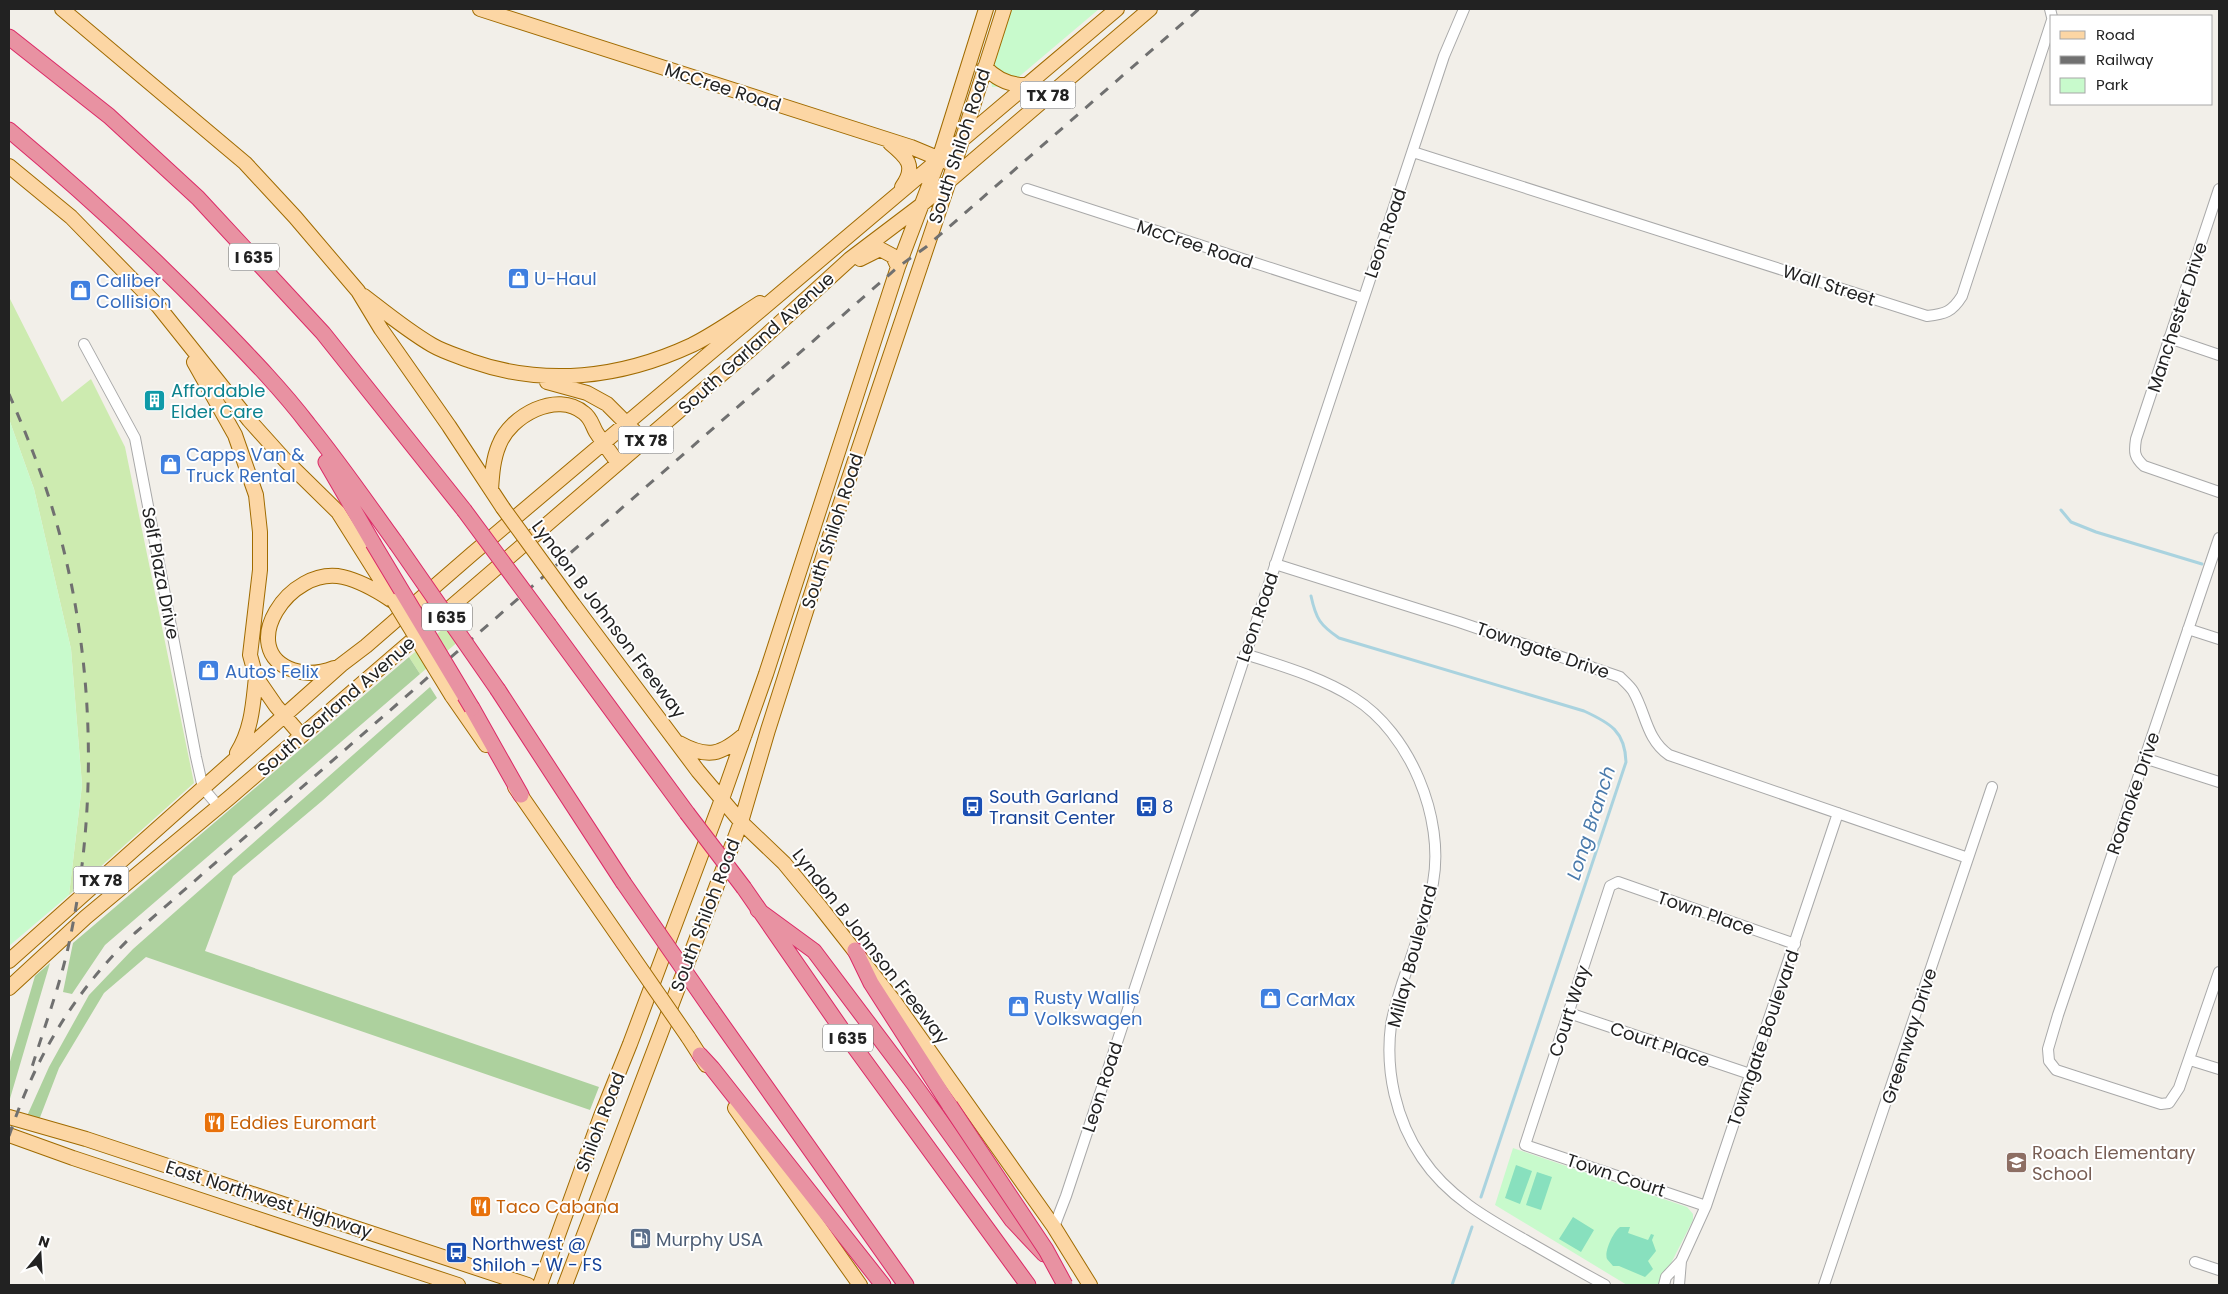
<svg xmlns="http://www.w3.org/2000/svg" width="2228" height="1294" viewBox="0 0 2228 1294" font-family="Poppins,sans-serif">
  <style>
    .grass { fill: #cdebb0 }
    .forest { fill: #add19e }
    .park { fill: #c8facc }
    .pitch { fill: #88e0be }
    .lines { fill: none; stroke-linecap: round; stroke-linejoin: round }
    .stream { stroke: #aad3df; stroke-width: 3 }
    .minor-casing { stroke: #a9a9a9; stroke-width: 12 }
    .major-casing { stroke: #a06b00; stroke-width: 16 }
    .highway-casing { stroke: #dc2a67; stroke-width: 17 }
    .minor { stroke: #fff; stroke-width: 10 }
    .major { stroke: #fcd6a4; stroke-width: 14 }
    .highway { stroke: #e892a2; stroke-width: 15 }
    .rail { stroke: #707070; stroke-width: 3; stroke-dasharray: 10 10; stroke-linecap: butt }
    .major-bridge-casing { stroke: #a06b00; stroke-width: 16; stroke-linecap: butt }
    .highway-bridge-casing { stroke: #dc2a67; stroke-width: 17; stroke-linecap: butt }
    .major-bridge { stroke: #fcd6a4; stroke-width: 14 }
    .highway-bridge { stroke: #e892a2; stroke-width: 15 }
    .labels { text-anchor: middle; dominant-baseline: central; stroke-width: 4; stroke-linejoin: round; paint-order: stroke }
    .shield { fill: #fff; stroke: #646464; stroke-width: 1 }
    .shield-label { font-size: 16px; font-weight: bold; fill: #222 }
    .street-label { font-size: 18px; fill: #222; stroke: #fff }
    .shop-label { font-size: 18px; fill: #366cbe; stroke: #fff; text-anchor: start }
    .culture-label { font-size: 18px; fill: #0d838f; stroke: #fff; text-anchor: start }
    .transit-label { font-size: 18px; fill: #164399; stroke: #fff; text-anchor: start }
    .food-label { font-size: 18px; fill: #c56008; stroke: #fff; text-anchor: start }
    .education-label { font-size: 18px; fill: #785e54; stroke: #fff; text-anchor: start }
    .service-label { font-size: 18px; fill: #4e5e75; stroke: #fff; text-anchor: start }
    .water-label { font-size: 19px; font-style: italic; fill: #4a7aab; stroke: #fff }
  </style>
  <rect width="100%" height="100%" fill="#f2efe9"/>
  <path class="grass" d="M9,297L62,402L91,379L125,447L194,783L69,895L82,785L71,649L34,489L9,419Z
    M455,619L466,635L420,674L409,657Z"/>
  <path class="forest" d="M409,657L420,674L105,945L72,994L63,992L73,943Z
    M430,687L437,698L322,801L233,876L205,951L599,1087L590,1110L146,957L104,993L59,1068L39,1120L27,1116L49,1067L89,995L133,949Z
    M50,963L9,1102V1065L35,976Z"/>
  <path class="park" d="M1009,9H1099L1008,86L992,87L989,70Z
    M9,419L34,489L71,649L82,785L69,895L9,946Z
    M1513,1148L1687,1207L1693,1214V1220L1660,1285H1627L1495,1205Z"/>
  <path class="pitch" d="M1516,1165L1532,1171L1520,1204L1505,1198Z
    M1537,1172L1552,1177L1541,1210L1526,1205Z
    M1573,1217L1594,1230L1581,1252L1559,1239Z
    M1620,1227H1630L1628,1233L1648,1240L1651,1234L1654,1235L1652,1240L1656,1251L1648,1261L1653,1269L1645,1277L1619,1266H1613L1607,1259C1604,1252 1613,1232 1620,1227Z"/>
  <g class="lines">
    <path class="stream" d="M2061,510L2071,522L2096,532L2202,564
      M1311,596C1316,619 1320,625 1339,638L1584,711C1610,723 1625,731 1626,762L1481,1197
      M1452,1285L1472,1227"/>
    <defs>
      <path id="minor" d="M2050,9L2052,17
        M1413,152L1927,316C1945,314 1952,312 1962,296L2052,20
        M1027,189L1363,298
        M2219,189L2136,439C2134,452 2134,457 2144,466L2219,492
        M2169,338L2219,355
        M84,344L135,438L196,757L203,788L219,807
        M2219,538L2058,1015L2048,1049L2049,1061L2056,1070L2161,1104L2169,1103L2179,1088L2219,972
        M1275,564L1459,622L1620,677C1624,681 1630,686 1633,691C1646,713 1646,739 1669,755L1968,858
        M2188,629L2219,639
        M1245,654C1282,666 1321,677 1354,698C1410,733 1445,818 1433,883C1426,917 1413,951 1402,984C1398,997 1393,1012 1391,1025C1385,1071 1396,1120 1422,1158C1448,1197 1488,1219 1527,1241C1553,1256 1579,1271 1605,1285
        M2144,758L2219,782
        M1569,1013L1750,1074
        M2190,1060L2219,1069
        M1706,1206L1525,1145L1610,886L1618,882L1795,944
        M1054,1227L1066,1196L1444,56L1464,9
        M2195,1262L2219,1270
        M1664,1285L1666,1277L1681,1261L1706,1206L1838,813
        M1679,1285L1681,1261
        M1824,1285L1992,787"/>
      <path id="major" d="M62,9L245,163L295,217L358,291L381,329L449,426L503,508
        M480,9L911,147L947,162
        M985,67C997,80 1011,86 1029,85
        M890,143C907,157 917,166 902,187
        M9,166L71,217L158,306L249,420L285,460L338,512L394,601
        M860,259L880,249L893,256L898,267
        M364,296C386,313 408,331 432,345C444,352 458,356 471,361C545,387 621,378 692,345C716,333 738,317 760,303
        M194,362L235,435L256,495L260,532V570L250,655L256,677L276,706L301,735
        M547,382L587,393L607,404L644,441
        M491,490C492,475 493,459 499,445C510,416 557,390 584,413C591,418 592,425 596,432C603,443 611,453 618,463
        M573,604L698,771L741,822L784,863L821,908L894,1001L1054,1227L1090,1285
        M334,668C321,673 307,675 293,670C235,650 289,565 343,577C360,581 376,590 391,600
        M452,696L486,745
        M679,743C708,759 721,755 745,734
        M237,753C252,729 253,704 256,677
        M515,787L632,956
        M9,961L341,665L366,646L472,554L1117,9
        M9,988L86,917L229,798L644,441L750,350L850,259L920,206L1150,9
        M688,1037L706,1065
        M735,1108L860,1285
        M9,1117L86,1139L528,1285
        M9,1135L73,1158L458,1285
        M540,1285L601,1116L630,1044L722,799L766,674L898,267L939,159L986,9
        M565,1285L741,822L768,730L835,520L949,181L1004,9"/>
      <path id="highway" d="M9,37L109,116L198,198L323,333L464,510
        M9,130C83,192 155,258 222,328C252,359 282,390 308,424C339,462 367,503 396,543
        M326,462L373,543
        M549,625L687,813
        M498,690L623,882
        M472,708L521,795
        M744,888L845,1034L1028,1285
        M758,910L814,951L914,1084L1012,1220L1044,1254
        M855,950L871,983L950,1106
        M711,1009L906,1285
        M700,1055L712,1068L883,1285"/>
    </defs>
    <use href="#minor" class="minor-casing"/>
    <use href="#major" class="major-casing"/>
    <use href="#highway" class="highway-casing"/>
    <use href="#minor" class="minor"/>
    <use href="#major" class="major"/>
    <use href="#highway" class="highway"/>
    <path class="rail" d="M9,394C26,433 42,473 54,514C95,653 99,807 68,948C59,988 44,1028 32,1067
      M9,1136C36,1056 73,993 135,933L898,267L926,247L1199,9"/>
    <defs>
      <path id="major-bridge" d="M503,508L573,604
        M394,601L452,696
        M632,956L688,1037"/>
      <path id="highway-bridge" d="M464,510L549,625
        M373,543L472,708
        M396,543L498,690
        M687,813L744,888
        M623,882L711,1009
        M950,1106L1046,1250L1065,1285"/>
    </defs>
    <use href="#major-bridge" class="major-bridge-casing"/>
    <use href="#highway-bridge" class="highway-bridge-casing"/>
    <use href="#major-bridge" class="major-bridge"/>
    <use href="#highway-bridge" class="highway-bridge"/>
  </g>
  <defs>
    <symbol id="shop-square" viewBox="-11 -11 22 22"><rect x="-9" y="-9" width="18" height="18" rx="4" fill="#3f7fe0" stroke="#fff"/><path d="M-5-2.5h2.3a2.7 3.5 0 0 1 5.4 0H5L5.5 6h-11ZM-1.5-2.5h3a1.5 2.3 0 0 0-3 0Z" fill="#fff"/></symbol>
    <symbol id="building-square" viewBox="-11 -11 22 22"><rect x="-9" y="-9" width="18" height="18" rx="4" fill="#0f9aa8" stroke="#fff"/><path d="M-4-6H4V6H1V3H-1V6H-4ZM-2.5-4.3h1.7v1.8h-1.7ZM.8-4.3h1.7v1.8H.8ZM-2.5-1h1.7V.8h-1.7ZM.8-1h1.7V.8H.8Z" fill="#fff"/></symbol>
    <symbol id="bus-square" viewBox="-11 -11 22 22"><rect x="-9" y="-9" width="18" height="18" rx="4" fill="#1a4fb4" stroke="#fff"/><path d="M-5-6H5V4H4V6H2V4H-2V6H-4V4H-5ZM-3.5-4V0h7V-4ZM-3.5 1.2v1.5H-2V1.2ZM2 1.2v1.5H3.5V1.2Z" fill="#fff"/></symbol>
    <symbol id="restaurant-square" viewBox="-11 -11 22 22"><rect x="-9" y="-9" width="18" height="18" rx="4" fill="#e8710a" stroke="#fff"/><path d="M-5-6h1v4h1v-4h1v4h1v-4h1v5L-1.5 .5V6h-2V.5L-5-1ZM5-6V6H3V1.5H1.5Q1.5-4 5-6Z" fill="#fff"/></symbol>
    <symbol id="school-square" viewBox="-11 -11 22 22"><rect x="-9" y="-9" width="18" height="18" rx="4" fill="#8d6e63" stroke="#fff"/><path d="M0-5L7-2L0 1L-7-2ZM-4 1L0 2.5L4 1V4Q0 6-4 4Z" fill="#fff"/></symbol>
    <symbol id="fuel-square" viewBox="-11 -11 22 22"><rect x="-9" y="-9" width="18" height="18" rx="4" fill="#5c6f8a" stroke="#fff"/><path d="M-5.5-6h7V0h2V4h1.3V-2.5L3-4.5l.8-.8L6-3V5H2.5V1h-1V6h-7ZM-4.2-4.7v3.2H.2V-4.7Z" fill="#fff"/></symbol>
  </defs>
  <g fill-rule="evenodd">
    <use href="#shop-square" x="506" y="266" width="25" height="25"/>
    <use href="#shop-square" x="68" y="278" width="25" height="25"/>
    <use href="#building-square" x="142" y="388" width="25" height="25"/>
    <use href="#shop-square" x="158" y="452" width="25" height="25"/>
    <use href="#shop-square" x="196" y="658" width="25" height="25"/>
    <use href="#bus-square" x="960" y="794" width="25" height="25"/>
    <use href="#bus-square" x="1134" y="794" width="25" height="25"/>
    <use href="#shop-square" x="1258" y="986" width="25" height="25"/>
    <use href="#shop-square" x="1006" y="994" width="25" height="25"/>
    <use href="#restaurant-square" x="202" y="1110" width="25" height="25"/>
    <use href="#school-square" x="2004" y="1150" width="25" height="25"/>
    <use href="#restaurant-square" x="468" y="1194" width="25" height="25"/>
    <use href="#fuel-square" x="628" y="1226" width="25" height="25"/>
    <use href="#bus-square" x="444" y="1240" width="25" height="25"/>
  </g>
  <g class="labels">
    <g class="shield">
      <rect x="1020.5" y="81.5" width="55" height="27" rx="4"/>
      <rect x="229" y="243.5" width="50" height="27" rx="4"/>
      <rect x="618.5" y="426.5" width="55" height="27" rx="4"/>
      <rect x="422" y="603.5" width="50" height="27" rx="4"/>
      <rect x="73.5" y="866.5" width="55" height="27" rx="4"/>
      <rect x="823" y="1024.5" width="50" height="27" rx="4"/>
    </g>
    <g class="shield-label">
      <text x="1048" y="95">TX 78</text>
      <text x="254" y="257">I 635</text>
      <text x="646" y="440">TX 78</text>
      <text x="447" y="617">I 635</text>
      <text x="101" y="880">TX 78</text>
      <text x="848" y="1038">I 635</text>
    </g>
    <g class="street-label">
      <text transform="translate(723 87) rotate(18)">McCree Road</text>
      <text transform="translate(959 146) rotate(-72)">South Shiloh Road</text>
      <text transform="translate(1385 233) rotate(-71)">Leon Road</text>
      <text transform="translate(1195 244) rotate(18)">McCree Road</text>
      <text transform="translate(1829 285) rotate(18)">Wall Street</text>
      <text transform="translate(2177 317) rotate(-72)">Manchester Drive</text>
      <text transform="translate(756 343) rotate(-42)">South Garland Avenue</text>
      <text transform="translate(832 531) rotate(-72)">South Shiloh Road</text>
      <text transform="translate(161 573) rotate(79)">Self Plaza Drive</text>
      <text transform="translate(1257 617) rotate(-71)">Leon Road</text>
      <text transform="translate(609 619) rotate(53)">Lyndon B Johnson Freeway</text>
      <text transform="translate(1543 650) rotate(19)">Towngate Drive</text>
      <text transform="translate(336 706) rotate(-41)">South Garland Avenue</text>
      <text transform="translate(2133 793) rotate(-71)">Roanoke Drive</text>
      <text transform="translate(1706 913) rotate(19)">Town Place</text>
      <text transform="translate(705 915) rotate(-69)">South Shiloh Road</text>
      <text transform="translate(871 946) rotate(52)">Lyndon B Johnson Freeway</text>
      <text transform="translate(1412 956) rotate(-75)">Millay Boulevard</text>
      <text transform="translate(1569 1011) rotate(-72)">Court Way</text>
      <text transform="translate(1909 1036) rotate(-72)">Greenway Drive</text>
      <text transform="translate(1763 1038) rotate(-71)">Towngate Boulevard</text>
      <text transform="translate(1660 1044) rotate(19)">Court Place</text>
      <text transform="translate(1102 1087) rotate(-72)">Leon Road</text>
      <text transform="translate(600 1122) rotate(-69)">Shiloh Road</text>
      <text transform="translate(1616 1175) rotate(18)">Town Court</text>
      <text transform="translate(269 1199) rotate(18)">East Northwest Highway</text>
    </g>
    <g class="shop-label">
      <text x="534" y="278">U-Haul</text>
      <text x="96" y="280">Caliber<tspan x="96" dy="21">Collision</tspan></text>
      <text x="186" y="454">Capps Van &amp;<tspan x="186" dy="21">Truck Rental</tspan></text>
      <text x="225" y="671">Autos Felix</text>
      <text x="1034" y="997">Rusty Wallis<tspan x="1034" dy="21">Volkswagen</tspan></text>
      <text x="1286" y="999">CarMax</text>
    </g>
    <g class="culture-label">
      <text x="171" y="390">Affordable<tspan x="171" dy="21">Elder Care</tspan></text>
    </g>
    <g class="transit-label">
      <text x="989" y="796">South Garland<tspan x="989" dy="21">Transit Center</tspan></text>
      <text x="1162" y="806">8</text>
      <text x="472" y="1243">Northwest @<tspan x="472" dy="21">Shiloh - W - FS</tspan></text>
    </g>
    <g class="food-label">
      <text x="230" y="1122">Eddies Euromart</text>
      <text x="496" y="1206">Taco Cabana</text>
    </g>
    <g class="education-label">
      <text x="2032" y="1152">Roach Elementary<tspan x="2032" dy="21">School</tspan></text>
    </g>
    <g class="service-label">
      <text x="656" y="1239">Murphy USA</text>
    </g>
    <g class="water-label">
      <text transform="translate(1591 823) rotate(-72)">Long Branch</text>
    </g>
  </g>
  <rect width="2228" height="1294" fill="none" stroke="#222222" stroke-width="20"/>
  <rect x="2050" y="15" width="162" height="90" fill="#ffffff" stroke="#a7a7a7"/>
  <rect x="2060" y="31" width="25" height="8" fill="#fcd6a4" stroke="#a7a7a7"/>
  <text x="2096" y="40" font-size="15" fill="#222222">Road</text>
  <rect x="2060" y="56" width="25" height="8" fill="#707070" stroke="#a7a7a7"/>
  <text x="2096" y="65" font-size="15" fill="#222222">Railway</text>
  <rect x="2060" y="78" width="25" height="15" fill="#c8facc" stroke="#a7a7a7"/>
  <text x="2096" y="90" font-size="15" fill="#222222">Park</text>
  <g transform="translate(40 1254) rotate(18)" stroke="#ffffff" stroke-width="4" paint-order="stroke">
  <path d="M0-4L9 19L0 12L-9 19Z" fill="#222222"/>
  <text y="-8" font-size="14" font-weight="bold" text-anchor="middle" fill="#222222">N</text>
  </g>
</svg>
